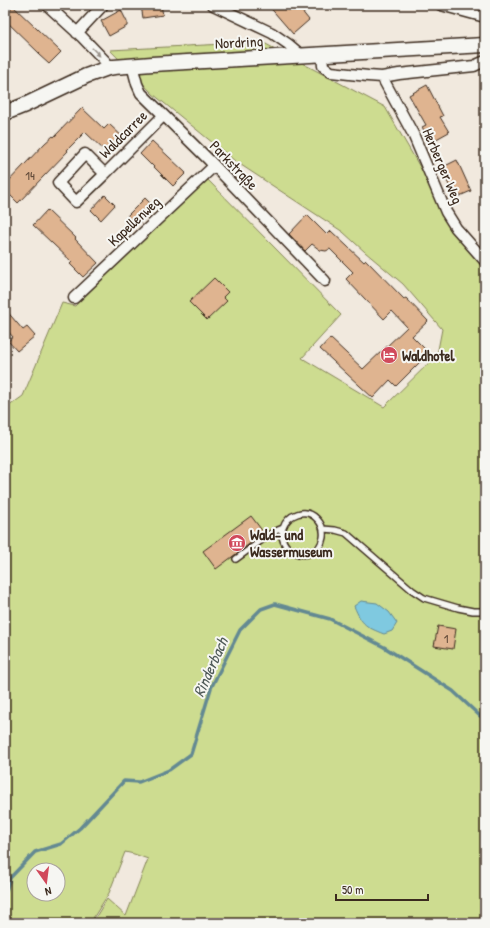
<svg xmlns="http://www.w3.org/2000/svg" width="490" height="928" viewBox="0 0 490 928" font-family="'Patrick Hand',sans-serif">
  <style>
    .green { fill: #cddc90; stroke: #848357; fill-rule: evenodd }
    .water { fill: #7fc9e0; stroke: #648992 }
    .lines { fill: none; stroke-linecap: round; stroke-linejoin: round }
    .stream { stroke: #648992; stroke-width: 3.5 }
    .building { fill: #dfb490; stroke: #3b2a1e }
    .lane-casing { stroke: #3b2a1e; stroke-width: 8 }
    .street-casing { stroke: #3b2a1e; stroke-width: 13 }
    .secondary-casing { stroke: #3b2a1e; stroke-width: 17 }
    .lane { stroke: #f6f6f2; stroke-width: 5 }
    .street { stroke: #f6f6f2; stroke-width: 10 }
    .secondary { stroke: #f6f6f2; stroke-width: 14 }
    .oneway { fill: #989088 }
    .labels { text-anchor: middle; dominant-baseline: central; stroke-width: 4; stroke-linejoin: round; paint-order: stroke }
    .number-label { font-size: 13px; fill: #644c3a }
    .street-label { font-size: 15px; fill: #3b2a1e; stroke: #f6f6f2 }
    .poi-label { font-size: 15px; font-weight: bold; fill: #3b2a1e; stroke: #f6f6f2; text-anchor: start }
    .water-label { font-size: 16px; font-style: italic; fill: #4f5a58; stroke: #f6f6f2 }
  </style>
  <rect width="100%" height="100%" fill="#f1e9de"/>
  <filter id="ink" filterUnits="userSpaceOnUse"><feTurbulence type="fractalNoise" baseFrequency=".025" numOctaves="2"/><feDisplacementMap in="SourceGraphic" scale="8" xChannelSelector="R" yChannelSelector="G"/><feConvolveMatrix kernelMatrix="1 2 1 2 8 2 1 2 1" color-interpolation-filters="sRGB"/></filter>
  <g filter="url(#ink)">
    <path class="green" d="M262,42L385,107L442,205L485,266V923H92L107,899L126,916L148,859L134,854L125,852L109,893L90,923H5V409L23,396L62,303L75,306L206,178L341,315L302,358L384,407L437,355L442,329L403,284L365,252L343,232L235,161L153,94L110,50ZM34,870H58V894H34Z"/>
    <path class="water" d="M361,601L377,603L389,612L397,623L392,631L384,634C366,627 362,625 354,606Z"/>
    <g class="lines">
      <path class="stream" d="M5,894L10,878L35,852L61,844L80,828L124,781L139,782L169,770L191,754L211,688L240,630L261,609L275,604L330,619L384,647L453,691L480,716L485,718"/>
    </g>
    <path class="building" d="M141,5H161L163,15L143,18Z
      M268,5H297L309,20L293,34Z
      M13,6L61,52L49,64L39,55L40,54L5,20V15Z
      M121,10L127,22V26L109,36L101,21Z
      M427,85L443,116L440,117L449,132L431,142L422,127L426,125L409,95Z
      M82,108L104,129L109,124L125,139L111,153H107L85,132L67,150L68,151L18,203L5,190V185L45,143L53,136L54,137Z
      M152,141L186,173L173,186L151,164V165L140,154Z
      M457,160L471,191L455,198L441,168Z
      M105,195L115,205L101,220L91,210Z
      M145,198L155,208L137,225L127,216Z
      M47,210L76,238L75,239L98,263L83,277L70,264L72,262L33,225Z
      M307,215L327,235L331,231L364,262L366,260L404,299L406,298L428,321L412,336L429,353L396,386L390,380L373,398L320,349L330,338L363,369L407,327L392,311L384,319L346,279L353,272L330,249L326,251L320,250L312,244L305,251L289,234Z
      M214,278L228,292L223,297L227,301L207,320L189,302Z
      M5,309L23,330L27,327L35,336L17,351L8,341L13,337L5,328Z
      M251,516L264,533L216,569L203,551Z
      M438,626L456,629L453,649L434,646Z"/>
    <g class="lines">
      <defs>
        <path id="lane" d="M323,529L335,530L346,533L412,590L424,598L458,608L473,611H485
          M236,559L273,532L283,528C282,531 282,535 282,537C285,550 299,558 311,553C325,547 327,529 317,519C306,507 288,514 283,528"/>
        <path id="street" d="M47,5L82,37L106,62L108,68
          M213,5L272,33L288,44L301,55
          M441,5L485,17
          M77,33L103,5
          M322,54L323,66L331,72L368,76L382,77L399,74L474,66L485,61
          M132,65L137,84L141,93L209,160L325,281
          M382,77L413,134L446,212L456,228L485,261
          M105,174L76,202L58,183L85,154L105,174L163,116
          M74,298L214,166"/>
        <path id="secondary" d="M5,113L25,105L86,76L108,68L114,67L152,64L485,45"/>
      </defs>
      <use href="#lane" class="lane-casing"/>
      <use href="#street" class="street-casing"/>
      <use href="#secondary" class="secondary-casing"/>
      <use href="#lane" class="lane"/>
      <use href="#street" class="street"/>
      <use href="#secondary" class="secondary"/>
    </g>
    <defs><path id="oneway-solid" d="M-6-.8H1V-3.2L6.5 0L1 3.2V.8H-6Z"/></defs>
    <use class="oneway" href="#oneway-solid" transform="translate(96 52) rotate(46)"/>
  </g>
  <defs>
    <symbol id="hotel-disc" viewBox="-11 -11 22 22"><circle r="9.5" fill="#d1495b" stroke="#f6f6f2"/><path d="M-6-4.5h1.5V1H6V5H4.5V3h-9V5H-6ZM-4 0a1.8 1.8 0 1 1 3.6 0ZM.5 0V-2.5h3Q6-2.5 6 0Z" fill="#fff"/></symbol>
    <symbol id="museum-disc" viewBox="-11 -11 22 22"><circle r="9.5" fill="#d1495b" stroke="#f6f6f2"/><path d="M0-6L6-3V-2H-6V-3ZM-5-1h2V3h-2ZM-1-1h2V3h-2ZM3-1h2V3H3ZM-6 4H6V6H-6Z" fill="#fff"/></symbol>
  </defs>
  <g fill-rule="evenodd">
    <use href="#hotel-disc" x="379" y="345" width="20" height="20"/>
    <use href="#museum-disc" x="227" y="533" width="20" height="20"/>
  </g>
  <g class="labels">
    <g class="number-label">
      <text x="30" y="175">14</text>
      <text x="446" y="638">1</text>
    </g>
    <g class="street-label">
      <text transform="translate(239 42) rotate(-3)">Nordring</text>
      <text transform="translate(123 134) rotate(-45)">Waldcarree</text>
      <text transform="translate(234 165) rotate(46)">Parkstraße</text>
      <text transform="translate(443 166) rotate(67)">Herberger Weg</text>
      <text transform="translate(134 221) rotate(-43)">Kapellenweg</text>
    </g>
    <g class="poi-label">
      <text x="402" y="355">Waldhotel</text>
      <text x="250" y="534">Wald- und<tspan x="250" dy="17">Wassermuseum</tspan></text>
    </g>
    <g class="water-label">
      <text transform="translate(210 667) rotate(-66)">Rinderbach</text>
    </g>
  </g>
  <rect width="490" height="928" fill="none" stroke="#f6f6f2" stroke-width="20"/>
  <rect x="10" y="10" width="470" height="908" fill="none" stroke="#3b2a1e" stroke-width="1.5" filter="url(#ink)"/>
  <g transform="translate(46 882) rotate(166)"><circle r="19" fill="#f6f6f2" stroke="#aba49d"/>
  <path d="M0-3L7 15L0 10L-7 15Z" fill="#d1495b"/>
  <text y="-6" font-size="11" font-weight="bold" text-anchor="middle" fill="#3b2a1e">N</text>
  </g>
  <path d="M336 894v6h92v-6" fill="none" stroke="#3b2a1e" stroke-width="2"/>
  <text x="342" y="894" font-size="12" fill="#3b2a1e" stroke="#f6f6f2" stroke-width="3" paint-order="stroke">50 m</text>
</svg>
